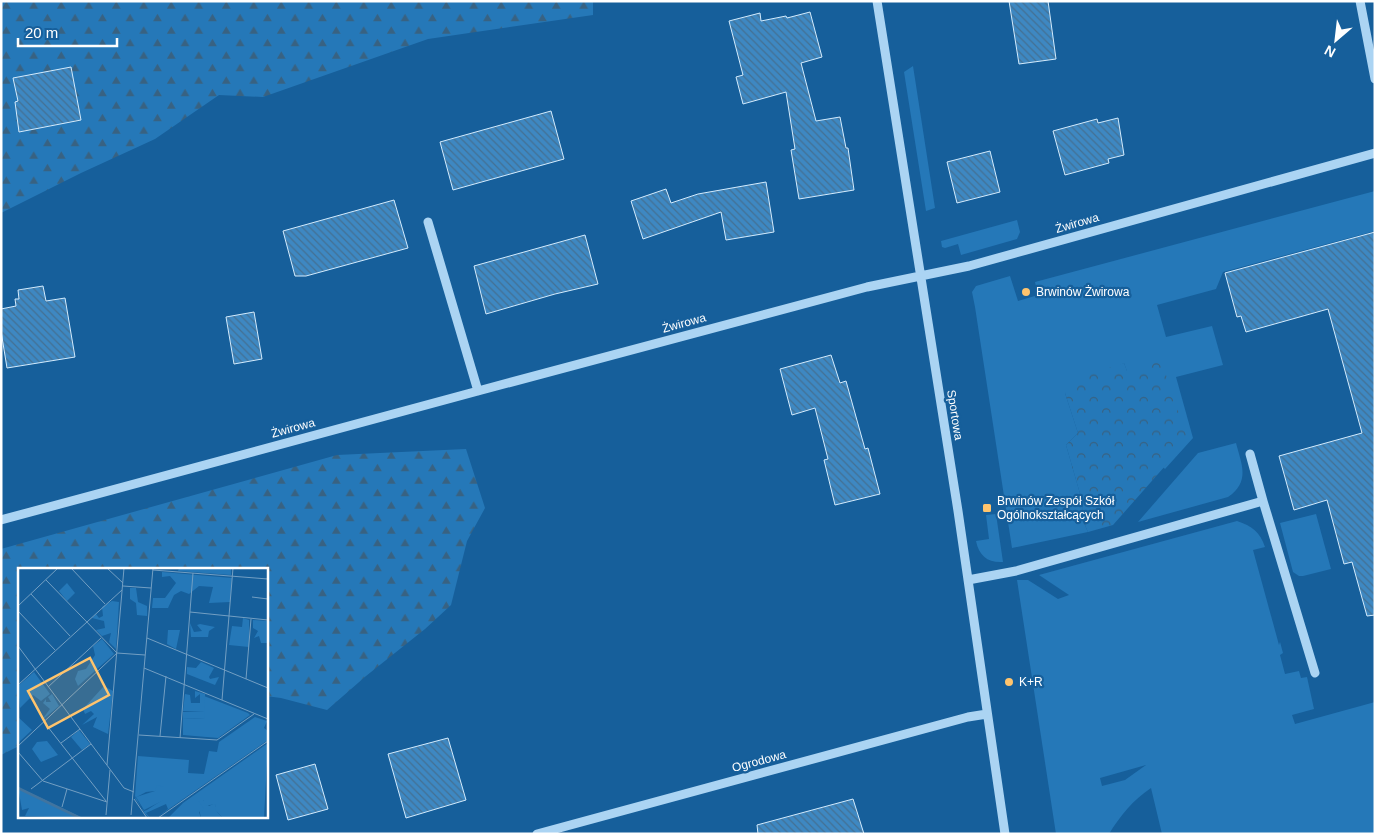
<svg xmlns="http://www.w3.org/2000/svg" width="1376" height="835" viewBox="0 0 1376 835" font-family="Helvetica,sans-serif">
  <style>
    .green { fill: #2578b8; fill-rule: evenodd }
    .forest { fill: url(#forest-firs) }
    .park { fill: url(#park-crowns) }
    .building { fill: url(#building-back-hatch); stroke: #d3ebfd }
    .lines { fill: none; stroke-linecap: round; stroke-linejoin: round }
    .minor { stroke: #abd4f3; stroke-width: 9 }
    .poi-dot { fill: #ffc46d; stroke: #165f9b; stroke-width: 2 }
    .labels { text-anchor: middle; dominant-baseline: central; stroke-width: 4.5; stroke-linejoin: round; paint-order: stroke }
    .street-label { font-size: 12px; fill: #fff; stroke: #165f9b }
    .poi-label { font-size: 12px; fill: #fff; stroke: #165f9b; text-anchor: start }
    .inset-river { fill: none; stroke: #41749f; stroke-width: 2.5 }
    .inset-road { fill: none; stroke: #739fc3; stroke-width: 1 }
    .view { fill: #ffc46d; fill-opacity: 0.15; stroke: #ffc46d; stroke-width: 2.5 }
    .inset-edge { fill: none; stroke: #fff; stroke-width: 2.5 }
  </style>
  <defs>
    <pattern id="forest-firs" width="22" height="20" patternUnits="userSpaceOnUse" patternTransform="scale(1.25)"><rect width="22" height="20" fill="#2578b8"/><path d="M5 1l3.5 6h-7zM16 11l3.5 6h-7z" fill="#386282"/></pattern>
    <pattern id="park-crowns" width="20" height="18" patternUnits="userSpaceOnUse" patternTransform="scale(1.25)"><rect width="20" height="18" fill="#2578b8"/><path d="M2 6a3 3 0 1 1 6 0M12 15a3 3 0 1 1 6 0" fill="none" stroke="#386282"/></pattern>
    <pattern id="building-back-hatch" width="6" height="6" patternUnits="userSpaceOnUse" patternTransform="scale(1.25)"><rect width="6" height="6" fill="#3e88c2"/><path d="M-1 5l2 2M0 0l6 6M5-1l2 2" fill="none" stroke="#447093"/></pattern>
  </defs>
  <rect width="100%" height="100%" fill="#165f9b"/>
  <path class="green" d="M913,66L935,208L926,211L904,72Z
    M1375,191V231L1223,272L1216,289L1157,305L1166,337L1212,326L1223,365L1176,377L1193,438L1165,469L1161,465L1124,363L1065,393L1078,433L1066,445L1083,504L1081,516L1088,532L1012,548L975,307L972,292L976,286L1010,276L1018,301L1038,295L1035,282Z
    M1017,220L1020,232L1017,239L961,255L958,244L945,248L942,247L941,241Z
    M1236,443C1242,466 1250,481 1228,497L1138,522L1198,453Z
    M996,514L1003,562C988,563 979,556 976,541L989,539L986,515Z
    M1316,514L1331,569L1303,576H1299L1293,572L1280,523Z
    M1237,521C1252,526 1260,532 1265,547L1253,550L1279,645L1280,642L1283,653L1280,655L1285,674L1299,671L1301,678L1307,677L1314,709L1292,715L1295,724L1375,702V834H1162L1151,788C1133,800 1120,816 1109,834H1056L1017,580H1028L1058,599L1069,595L1039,575ZM1146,765L1125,780L1102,786L1100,778Z"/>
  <path class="forest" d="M1,1H593V15L428,39L263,97L219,95L155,139L81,173L1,213Z
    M466,449L485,508L467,541L451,605L425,629L366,676L327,710L281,698L266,696V569H19V746L1,755V549L337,455Z"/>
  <path class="park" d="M1161,360L1188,440L1113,525L1088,532L1081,516L1083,504L1066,445L1078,433L1065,393L1069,381L1124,363L1127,371Z"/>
  <path class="building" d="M1009,1H1048L1056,59L1019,64Z
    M810,12L822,57L801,63L816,121L840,117L846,148H848L854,190L799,199L791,150L795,149L786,92L743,104L736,77L743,75L729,21L760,13L761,21L786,16L787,18Z
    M71,67L81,120L19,132L15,102L18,101L13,78Z
    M551,111L564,159L453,190L440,142Z
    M1118,118L1124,155L1108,159L1109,163L1065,175L1053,131L1097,119L1098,123Z
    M990,151L1000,192L957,203L947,162Z
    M766,182L774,232L726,240L721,212L643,239L631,201L666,189L671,203L698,194Z
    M394,200L408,248L306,276H295L283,231Z
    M1375,232V615L1367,616L1352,562L1344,564L1327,500L1294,510L1279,456L1362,433L1328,309L1246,332L1241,316L1237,317L1225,273Z
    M585,235L598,284L555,294L486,314L474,266Z
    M43,286L46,301L65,298L75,357L7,368L1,331V309L16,306L15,299H19L18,290Z
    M254,312L262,359L234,364L226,317Z
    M831,355L840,383L846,381L865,449L868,448L880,494L835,505L824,460L828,459L815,408L792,415L780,369Z
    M448,738L466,800L406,818L388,754Z
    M315,764L328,809L288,820L276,775Z
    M853,799L864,834H758L757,825Z"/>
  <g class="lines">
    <path class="minor" d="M877,1L958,511L1005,834
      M1360,1L1375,79
      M428,222L478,391
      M1250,454L1263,501
      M1,520L478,391L867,287L969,266L1375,153
      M968,580L1016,571L1263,501L1315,673
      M537,834L968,717L987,714"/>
  </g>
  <g class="poi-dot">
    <circle cx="1026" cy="292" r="5"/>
    <rect x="982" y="503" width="10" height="10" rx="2.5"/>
    <circle cx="1009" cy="682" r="5"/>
  </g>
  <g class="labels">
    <g class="street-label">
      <text transform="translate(1077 223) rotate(-16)">Żwirowa</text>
      <text transform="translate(684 323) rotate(-15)">Żwirowa</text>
      <text transform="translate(955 415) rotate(81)">Sportowa</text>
      <text transform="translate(293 428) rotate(-15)">Żwirowa</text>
      <text transform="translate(759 761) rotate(-15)">Ogrodowa</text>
    </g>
    <g class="poi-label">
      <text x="1036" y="292">Brwinów Żwirowa</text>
      <text x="997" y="501">Brwinów Zespół Szkół<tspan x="997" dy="14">Ogólnokształcących</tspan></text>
      <text x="1019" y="682">K+R</text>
    </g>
  </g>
  <g transform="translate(18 568)">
    <rect width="250" height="250" fill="#165f9b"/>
    <path d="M16,104L32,126L23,133L15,127L2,140L0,118ZM177,123L187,126V143H165L167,126L172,127L173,135H182V126L177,130ZM34,126L41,138L23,153L32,141L25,135L28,131V134H33L30,129ZM0,149L14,162L0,175ZM237,149L249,153L246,160L250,163V172L138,250L150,241L148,236L128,245L132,250L127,246L117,228L120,188L171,192L170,205L186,206L191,183L199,184L201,174ZM146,222V231L129,242L126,243L118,232L117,230L128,224ZM61,162L72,176L64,182L53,169ZM0,219L65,250L7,248L11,240L4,242ZM179,232H185L191,238L197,235L199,244L205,250H183Z" fill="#2578b8" fill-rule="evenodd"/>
    <path d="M161,0H213V7L160,3ZM144,4L214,10L212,34L191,35L195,19L181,18L171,26L163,23L156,27L150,40H134L135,30H147L158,15L152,8L144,9ZM49,15L57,25L49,33L41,23ZM112,20H118L120,34L129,38V48L119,47L118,35L112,31ZM94,33L101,34L98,81L91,74L93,65L84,68L78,62L87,60L86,53L74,50L78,46L81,50L85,48L84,39ZM225,50L231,52V79L211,77L214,58L224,59ZM235,52L250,53V75H243L241,68L236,70L240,63L235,60ZM172,55L176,64L184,63L179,57L182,56L197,59L191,63L190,69H173ZM150,62H162L158,81L149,76ZM84,71L96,86L60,118L57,111L60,103L68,101L77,87L75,78ZM183,94L196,100L191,109L192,111L201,109L197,117L169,106V99L178,100ZM86,118L95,123L90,166L75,159L79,149L64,157L76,146L73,143L67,146L65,141ZM187,143V150L165,151V144ZM29,173L40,187L23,194L14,181L19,174ZM250,175L246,250H205L198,243L197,236L188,238L185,232H180L186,241L181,244L183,250H150L165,235ZM139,217L146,219V232L126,242L118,229L137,223Z" fill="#2578b8"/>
    <path d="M186,128L230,145L232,147L200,170L165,167V151L187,150Z" fill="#2578b8"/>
    <path class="inset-river" d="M0,220L62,250"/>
    <path class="inset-road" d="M53,0L87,36M89,0L105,15M135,2L250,11M28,12L99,85M105,18L133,20M13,26L52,68M234,29L250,31M0,38L40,0M0,43L37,82M172,44L250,52M129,70L250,120M0,78L106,220L116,224M99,85L127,87M126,100L250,151M228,111L233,51M0,117L104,22M30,119L83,70M204,132L215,0M26,154L88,233M121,167L199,172L236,146M142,168L148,108M162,170L175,5M43,175L62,161M0,178L99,85M0,184L25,213L89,234M89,197L106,0M13,221L73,176M116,231L129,250M44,239L49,221M88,247L92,202M113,247L135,0M140,250L250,173"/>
    <path class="view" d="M72,90L91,127L30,160L10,123Z"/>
    <rect width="250" height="250" class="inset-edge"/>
  </g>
  <rect width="1376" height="835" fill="none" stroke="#ffffff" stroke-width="5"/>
  <g transform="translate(1336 40) rotate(208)" stroke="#165f9b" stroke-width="4" paint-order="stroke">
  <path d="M0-4L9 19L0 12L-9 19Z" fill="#ffffff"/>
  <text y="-8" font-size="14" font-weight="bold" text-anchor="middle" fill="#ffffff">N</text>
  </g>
  <path d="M18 38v8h99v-8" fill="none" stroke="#ffffff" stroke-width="2.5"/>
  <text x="25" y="38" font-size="15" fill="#ffffff" stroke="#165f9b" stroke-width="4" paint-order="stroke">20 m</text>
</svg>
